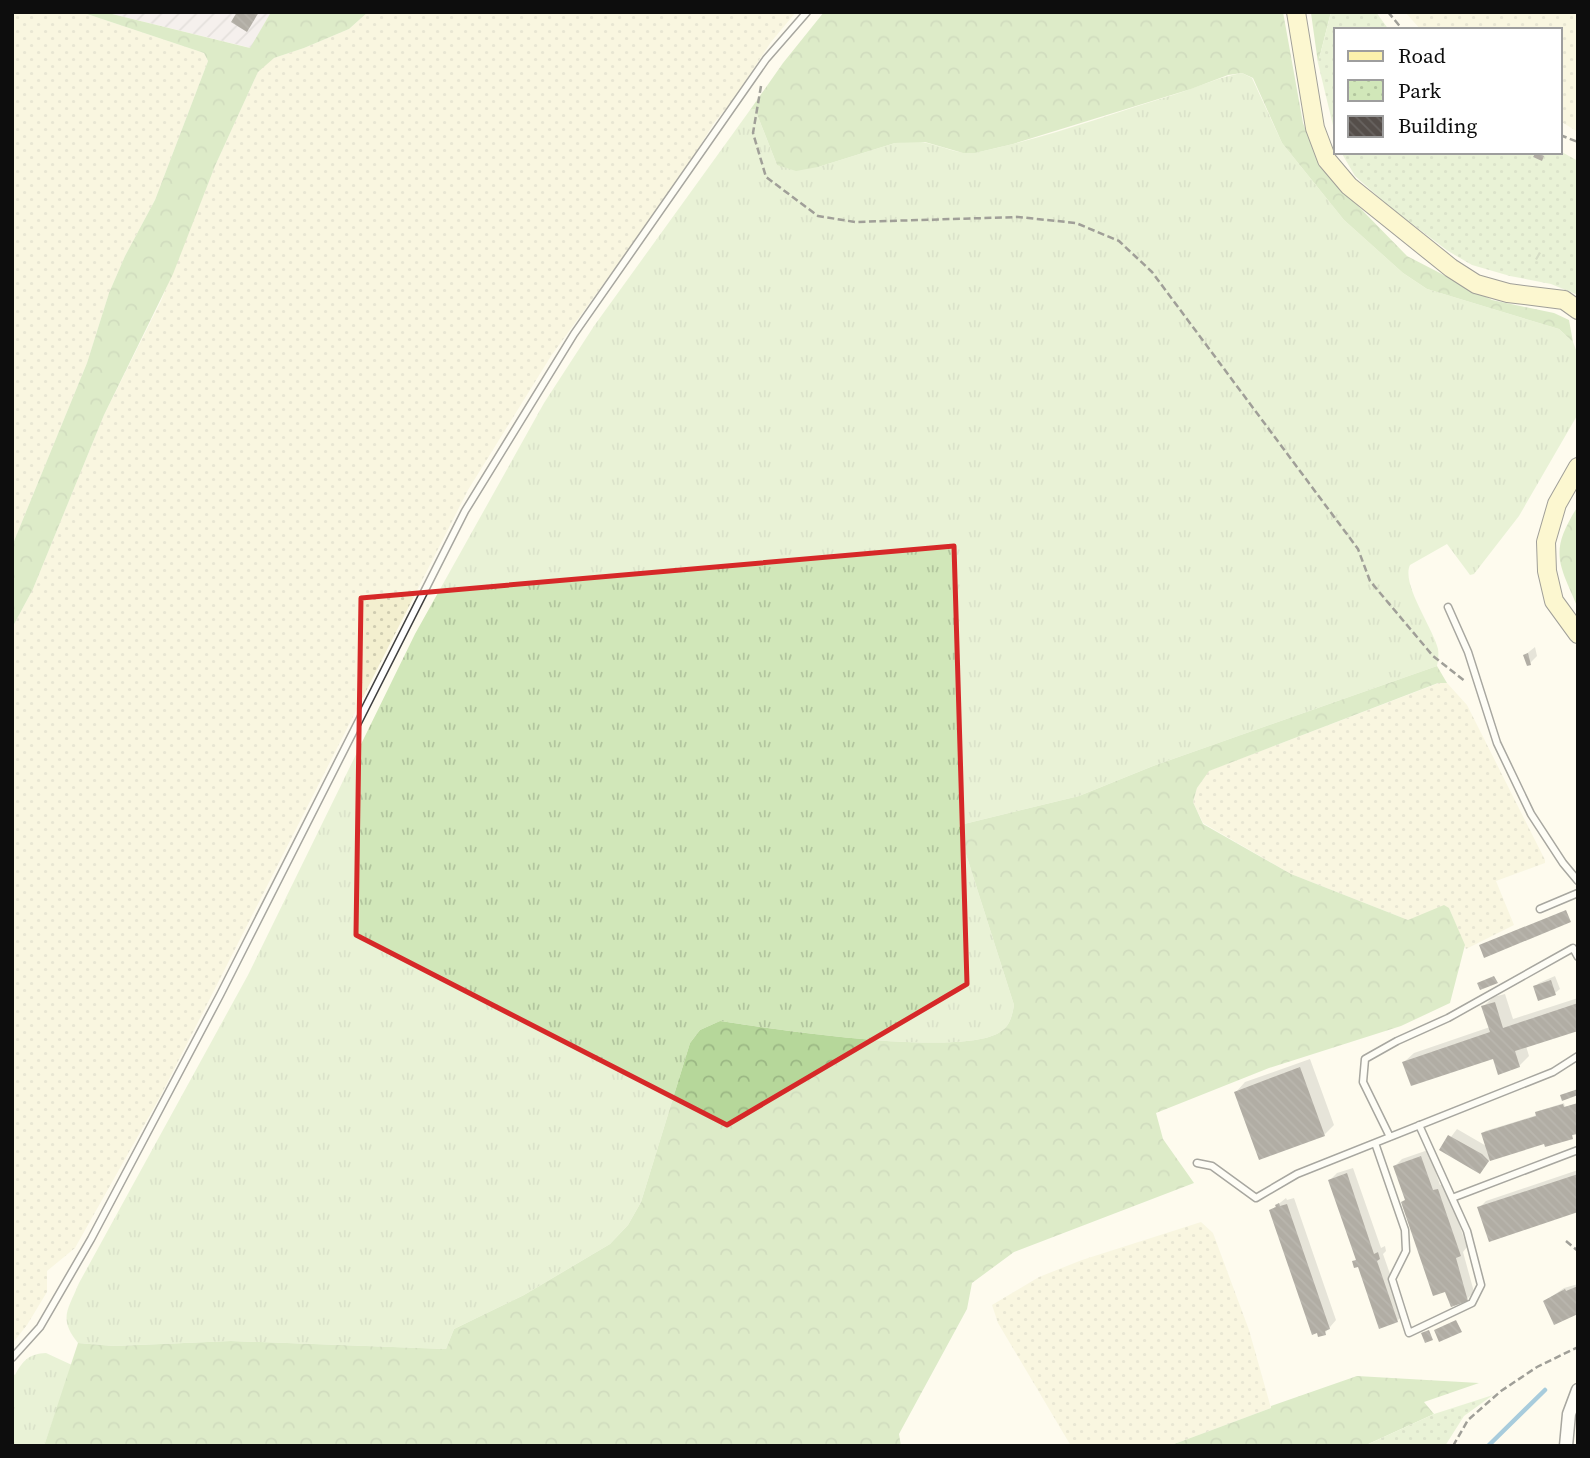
<svg xmlns="http://www.w3.org/2000/svg" width="1590" height="1458" viewBox="0 0 1590 1458" font-family="'Source Serif 4',serif">
  <style>
    .industrial { fill: url(#industrial-furrows) }
    .farmland { fill: url(#farmland-dots) }
    .grass { fill: url(#grass-tufts) }
    .forest { fill: url(#forest-crowns) }
    .park { fill: url(#park-dots) }
    .shadow { fill: #0003 }
    .lines { fill: none; stroke-linecap: round; stroke-linejoin: round }
    .stream { stroke: #4092c6; stroke-width: 4.5 }
    .building { fill: url(#building-back-hatch) }
    .lane-casing { stroke: #404040; stroke-width: 9 }
    .street-casing { stroke: #404040; stroke-width: 15 }
    .secondary-casing { stroke: #2f2f2f; stroke-width: 20 }
    .path { stroke: #2f2f2f; stroke-width: 2.5; stroke-dasharray: 7 3.5; stroke-linecap: butt }
    .lane { stroke: #fff; stroke-width: 6 }
    .street { stroke: #fff; stroke-width: 12 }
    .secondary { stroke: #fbf1ac; stroke-width: 18 }
    .marked { fill: none; stroke: #d62828; stroke-width: 5; stroke-linejoin: round }
  </style>
  <defs>
    <pattern id="industrial-furrows" width="10" height="10" patternUnits="userSpaceOnUse" patternTransform="scale(1.75)"><rect width="10" height="10" fill="#eae2eb"/><path d="M-1 1l2-2M0 10L10 0M9 11l2-2" fill="none" stroke="#c8c1c8"/></pattern>
    <pattern id="farmland-dots" width="8" height="8" patternUnits="userSpaceOnUse" patternTransform="scale(1.75)"><rect width="8" height="8" fill="#f3efcf"/><path d="M2 2h.1M6 6h.1" fill="none" stroke="#cfccb1" stroke-width="1.8" stroke-linecap="round"/></pattern>
    <pattern id="grass-tufts" width="24" height="20" patternUnits="userSpaceOnUse" patternTransform="scale(1.75)"><rect width="24" height="20" fill="#d1e7b9"/><path d="M3 7l-1-3M5 7V3M7 7l1-3M15 17l-1-3M17 17v-4M19 17l1-3" fill="none" stroke="#b2c59e"/></pattern>
    <pattern id="forest-crowns" width="20" height="18" patternUnits="userSpaceOnUse" patternTransform="scale(1.75)"><rect width="20" height="18" fill="#b6d79a"/><path d="M2 6a3 3 0 1 1 6 0M12 15a3 3 0 1 1 6 0" fill="none" stroke="#9bb784"/></pattern>
    <pattern id="park-dots" width="8" height="8" patternUnits="userSpaceOnUse" patternTransform="scale(1.75)"><rect width="8" height="8" fill="#d1e7b9"/><path d="M2 2h.1M6 6h.1" fill="none" stroke="#b2c59e" stroke-width="1.8" stroke-linecap="round"/></pattern>
    <pattern id="building-back-hatch" width="6" height="6" patternUnits="userSpaceOnUse" patternTransform="scale(1.75)"><rect width="6" height="6" fill="#554e4a"/><path d="M-1 5l2 2M0 0l6 6M5-1l2 2" fill="none" stroke="#686360"/></pattern>
  </defs>
  <rect width="100%" height="100%" fill="#fefbee"/>
  <path class="industrial" d="M104,12H271L251,48Z"/>
  <path class="farmland" d="M12,12H81L204,53L208,61L155,200L125,256L109,293L87,363L12,546Z
    M368,12H796L771,42L733,100L714,123L679,180L551,356L468,490L161,1095L75,1248L47,1271V1292L27,1325L12,1344V628L33,589L104,415L161,301L215,166L258,72L268,60L304,48L349,29Z
    M1405,12H1578V132L1560,121V30H1421Z
    M1439,683H1447L1467,705L1545,860V863L1496,881L1514,925L1466,949L1449,908L1408,920L1291,874L1203,823L1193,802L1197,788L1208,771Z
    M1201,1222L1213,1233L1249,1330L1271,1408L1169,1446H1071L998,1323L992,1305L1039,1277L1082,1260Z"/>
  <path class="grass" d="M1242,73L1252,78L1282,143L1344,220L1403,273L1427,289L1559,329L1573,342L1578,355V414L1519,516L1474,574L1470,575L1447,544L1410,565C1401,584 1433,628 1438,649C1439,655 1438,660 1437,666L1153,766L1079,796L964,824L959,832L1014,1005C1012,1016 1010,1026 1000,1032C961,1058 772,1029 720,1021L700,1030L690,1043L641,1202L628,1225L610,1244L524,1295L454,1329L446,1349L231,1341L114,1346L78,1343C58,1318 68,1310 79,1283L248,975L415,634L544,403L594,326L750,110L755,109L777,165L818,167L895,143C906,142 917,141 927,143C945,147 961,156 979,152C1046,138 1111,114 1176,94C1198,87 1219,77 1242,73Z
    M46,1353L72,1365L44,1446H12V1373L15,1375C23,1360 29,1354 46,1353Z"/>
  <path class="forest" d="M81,12H104L250,48L271,12H368L349,29L304,48L274,58L258,72L215,166L173,274L104,415L33,589L12,628V546L87,363L109,293L125,256L155,200L208,61L204,53Z
    M824,12H1283L1303,123L1320,167L1407,256L1492,300L1554,313L1569,320L1573,342L1559,329L1427,289L1403,273L1344,220L1282,143L1253,78L1242,73L1228,75L1191,89L1013,144L975,153H963L925,142L895,143L818,167L796,171L777,165L755,109L750,110L783,63Z
    M1311,12H1331L1318,63L1311,13Z
    M1578,506V608C1558,561 1549,552 1578,506Z
    M1437,666L1447,683H1438L1209,771L1197,788L1193,802L1203,824L1291,874L1408,920L1444,905L1449,908L1465,945L1450,1003L1401,1026L1269,1068L1156,1113L1163,1139L1194,1183L1014,1252L972,1283L967,1309L899,1434L901,1446H44L78,1343L114,1346L231,1341L446,1349L454,1329L524,1295L610,1244L628,1225L641,1202L690,1043L700,1030L720,1021C772,1029 961,1058 1000,1032C1010,1026 1012,1016 1014,1005L959,832V827L964,824L1079,796L1153,766Z
    M1357,1376L1479,1383L1424,1402L1434,1414L1364,1446H1169L1271,1408V1406Z"/>
  <path class="park" d="M1331,12H1376L1389,30H1336V138L1318,63Z
    M1560,151L1578,161V295L1551,284L1510,276L1472,265L1448,251L1391,208L1355,176L1341,152Z
    M1493,1395L1464,1416L1445,1446H1364L1434,1414Z"/>
  <path class="shadow" d="M1539,252L1541,253L1537,260L1535,259Z
    M1535,647L1537,656L1530,663L1525,655Z
    M1555,976L1560,989L1555,993L1539,999L1535,987L1539,983Z
    M1505,994L1513,1019L1578,998V1029L1526,1046L1529,1056L1519,1066L1494,1057L1404,1062L1414,1053L1490,1027L1483,1007L1493,997Z
    M1310,1059L1334,1125L1324,1135L1236,1092L1245,1082Z
    M1564,1103L1565,1107L1578,1103V1132L1573,1133L1572,1137L1546,1142L1491,1159L1486,1164L1441,1150L1457,1129L1488,1147L1483,1133L1485,1131L1537,1115L1538,1111Z
    M1428,1150L1440,1185L1445,1183L1467,1247L1463,1252L1474,1292L1467,1299L1395,1166L1402,1159Z
    M1353,1168L1381,1248L1385,1246L1386,1251L1383,1254L1404,1314L1397,1321L1359,1265L1354,1262L1357,1258L1330,1180L1337,1173Z
    M1578,1170V1210L1479,1208L1486,1201Z
    M1286,1198L1287,1200L1294,1198L1336,1320L1325,1333L1271,1210Z
    M1578,1284V1313L1545,1301L1564,1288Z"/>
  <g class="lines">
    <path class="stream" d="M1488,1446L1545,1390"/>
  </g>
  <path class="building" d="M237,12H259L247,32L231,22Z
    M1536,152L1544,156L1542,161L1533,157Z
    M1528,653L1531,665L1527,666L1523,655Z
    M1566,910L1571,922L1484,958L1479,945Z
    M1494,976L1498,983L1480,990L1477,983Z
    M1551,980L1556,995L1538,1001L1533,986Z
    M1495,1002L1503,1028L1578,1003V1031L1515,1051L1520,1067L1498,1075L1493,1059L1411,1086L1402,1062L1490,1032L1481,1006Z
    M1300,1067L1325,1136L1259,1160L1234,1092Z
    M1578,1089V1095L1562,1101L1560,1095Z
    M1578,1103V1134L1572,1135L1573,1139L1545,1147L1544,1144L1490,1161L1481,1133L1536,1116L1535,1112L1563,1104L1564,1107Z
    M1448,1135L1482,1154L1489,1161L1480,1174L1439,1150Z
    M1421,1156L1433,1190L1438,1189L1461,1256L1456,1258L1468,1301L1451,1307L1445,1292L1433,1296L1401,1202L1405,1200L1393,1166Z
    M1347,1173L1374,1254L1378,1252L1380,1259L1377,1261L1398,1322L1379,1329L1358,1267L1354,1268L1352,1261L1356,1260L1328,1180Z
    M1578,1174V1212L1489,1242L1477,1207Z
    M1279,1203L1280,1206L1287,1204L1330,1329L1325,1331L1326,1335L1318,1337L1317,1333L1312,1335L1269,1210L1276,1207L1275,1205Z
    M1578,1286V1314L1554,1325L1543,1301L1565,1289L1566,1291Z
    M1456,1320L1462,1332L1439,1342L1434,1330Z
    M1429,1330L1433,1340L1425,1343L1421,1333Z"/>
  <g class="lines">
    <defs>
      <path id="lane" d="M1448,607L1468,652L1497,743L1531,814L1563,863L1578,881
        M1540,909L1578,893
        M1390,1137L1363,1082L1365,1059L1397,1041L1448,1018L1573,948L1578,957
        M1375,1143L1405,1230L1406,1251L1392,1279L1409,1333L1472,1303L1481,1285L1467,1231L1419,1125
        M1197,1163L1212,1166L1256,1198L1297,1174L1553,1072L1578,1056
        M1452,1198L1578,1150
        M12,1358L40,1327L91,1239L220,995L465,511L574,334L766,59L807,12"/>
      <path id="street" d="M1566,1446L1569,1414L1578,1390"/>
      <path id="secondary" d="M1296,12L1315,128L1327,160L1349,186L1451,268L1476,284L1508,293L1564,300L1578,310
        M1578,467L1557,504L1546,542L1547,571L1554,601L1578,634"/>
    </defs>
    <use href="#lane" class="lane-casing"/>
    <use href="#street" class="street-casing"/>
    <use href="#secondary" class="secondary-casing"/>
    <path class="path" d="M1388,12L1403,30
      M761,86L753,133L766,177L818,216L855,222L1018,217L1076,223L1119,241L1152,272L1358,549L1370,581L1433,656L1466,682
      M1560,135L1578,142
      M1566,1241L1578,1251
      M1453,1446L1468,1420L1501,1391L1537,1367L1578,1347"/>
    <use href="#lane" class="lane"/>
    <use href="#street" class="street"/>
    <use href="#secondary" class="secondary"/>
  </g>
  <path d="M0 0H1590V1458H0ZM954,546L967,984L727,1125L356,935L361,598Z" fill="#fefbee" fill-opacity=".55" fill-rule="evenodd"/>
  <path class="marked" d="M954,546L967,984L727,1125L356,935L361,598Z"/>
  <rect width="1590" height="1458" fill="none" stroke="#0d0d0d" stroke-width="28"/>
  <rect x="1334" y="28" width="228" height="126" fill="#ffffff" stroke="#9e9e9e" stroke-width="2"/>
  <rect x="1348" y="51" width="35" height="10" fill="#fbf1ac" stroke="#9e9e9e" stroke-width="2"/>
  <text x="1398" y="63" font-size="21" fill="#0d0d0d">Road</text>
  <rect x="1348" y="80" width="35" height="21" fill="url(#park-dots)" stroke="#9e9e9e" stroke-width="2"/>
  <text x="1398" y="98" font-size="21" fill="#0d0d0d">Park</text>
  <rect x="1348" y="116" width="35" height="21" fill="url(#building-back-hatch)" stroke="#9e9e9e" stroke-width="2"/>
  <text x="1398" y="133" font-size="21" fill="#0d0d0d">Building</text>
</svg>
